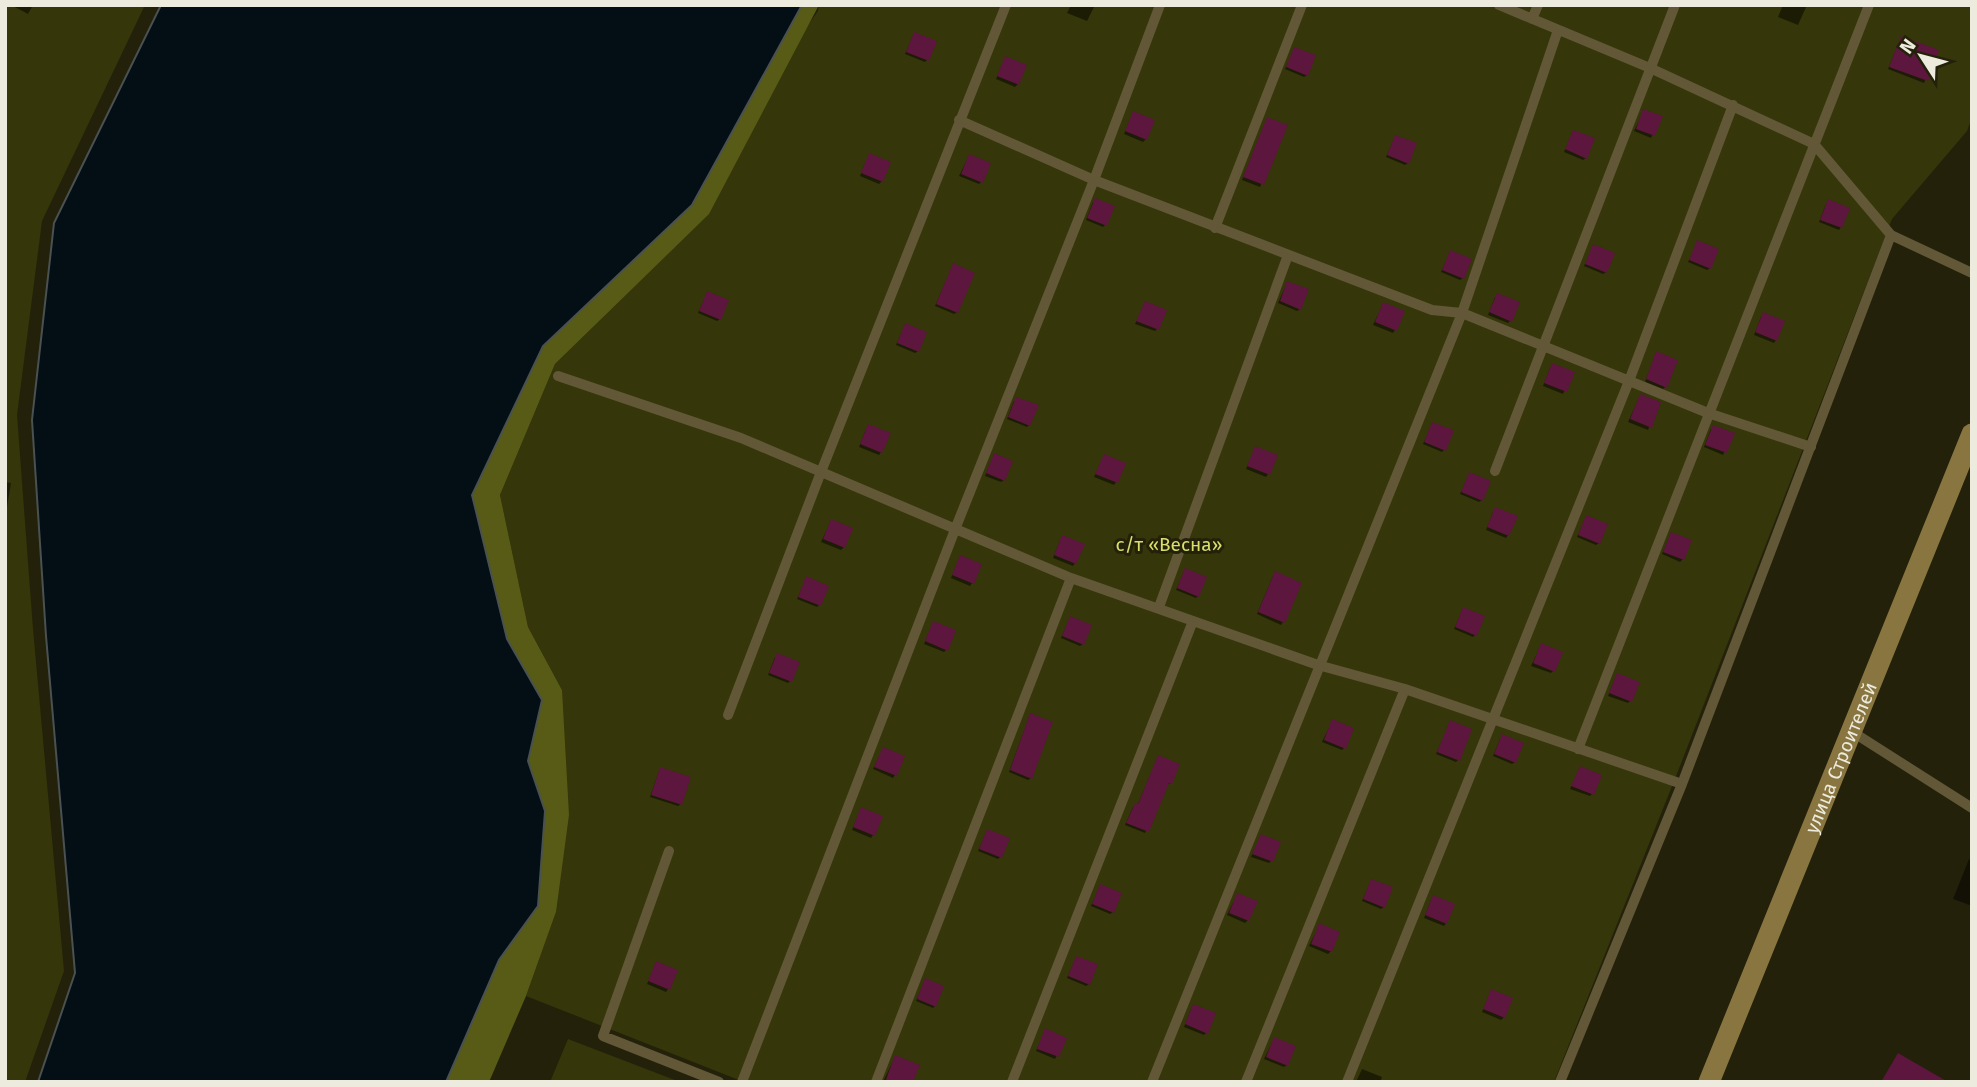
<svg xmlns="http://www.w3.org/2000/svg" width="1977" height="1087" viewBox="0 0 1977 1087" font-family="'Fira Sans',sans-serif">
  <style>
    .green { fill: #353609 }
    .forest { fill: #585b16 }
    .water { fill: #040f15; stroke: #4a5151; stroke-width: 2 }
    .shadow { fill: #0007 }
    .building { fill: #5d163d }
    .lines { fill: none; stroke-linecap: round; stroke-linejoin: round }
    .lane { stroke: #625737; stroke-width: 10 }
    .secondary { stroke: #887540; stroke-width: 21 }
    .labels { text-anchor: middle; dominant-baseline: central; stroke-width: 6; stroke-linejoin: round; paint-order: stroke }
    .park-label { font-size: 19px; fill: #d9df6a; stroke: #24210b }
    .street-label { font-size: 19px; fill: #edebdd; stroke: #24210b }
  </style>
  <rect width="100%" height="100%" fill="#24210b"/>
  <path class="green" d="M5,5H145L42,221L17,415L33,629L64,971L25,1082H5Z
    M819,5H1972V117L1967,131L1892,219L1680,766L1554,1082H744L526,996L556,912L562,690L528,627L500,495L555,364L600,320L818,11Z
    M568,1039L680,1082H550Z"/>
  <path class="forest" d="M802,5H819L709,214L555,364L500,495L528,627L562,690L569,815L556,912L526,996L489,1082H446L499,960L538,906L545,812L528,761L542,700L507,639L472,495L543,346L692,205Z"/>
  <path class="water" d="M161,5H802L692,205L543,346L472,495L507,639L542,700L528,761L545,811L538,906L499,960L446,1082H38L75,973L46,636L32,420L54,223Z"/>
  <path class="shadow" d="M11,5H33L28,14Z
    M1071,5H1095L1087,21L1067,13Z
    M1783,5H1807L1798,25L1778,17Z
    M913,36L927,60L925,62L905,54Z
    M1901,38L1937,51L1924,83L1888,69Z
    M1295,49L1307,75L1304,77L1285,69Z
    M1005,58L1018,84L1015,87L996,79Z
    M1644,111L1660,117L1651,138L1634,131Z
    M1133,113L1146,139L1143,142L1124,134Z
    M1267,119L1285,126L1260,187L1242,180Z
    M1573,132L1586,158L1583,160L1564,152Z
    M1395,137L1408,163L1405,165L1386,157Z
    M869,155L882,181L879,184L860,176Z
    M969,156L981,182L979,184L959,176Z
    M1093,202L1105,225L1103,227L1086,220Z
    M1826,204L1841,227L1839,230L1819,222Z
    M1698,242L1710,268L1707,270L1688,262Z
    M1594,246L1606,272L1603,274L1584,266Z
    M1450,252L1463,278L1460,280L1441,272Z
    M953,265L957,312L954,314L935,306Z
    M1287,283L1300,309L1297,311L1278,303Z
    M707,293L720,319L717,321L698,313Z
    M1495,297L1510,321L1508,323L1488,315Z
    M1145,303L1157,329L1155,331L1135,324Z
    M1383,304L1395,330L1393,333L1373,325Z
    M1761,317L1776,340L1774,343L1754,335Z
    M905,325L918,351L915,353L896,345Z
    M1656,353L1665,387L1663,389L1645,382Z
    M1550,368L1572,373L1563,394L1543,386Z
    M1640,396L1658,403L1648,430L1628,422Z
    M1014,401L1029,425L1027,427L1007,419Z
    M1432,424L1444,450L1442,452L1423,444Z
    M866,429L881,452L879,455L859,447Z
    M1711,429L1732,434L1723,455L1704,447Z
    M1254,451L1268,474L1266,477L1246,469Z
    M994,455L1004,480L1001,482L985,476Z
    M1104,456L1116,482L1114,485L1094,477Z
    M1469,474L1482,500L1479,502L1460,494Z
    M5,482L11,483L5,519Z
    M1493,512L1508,535L1506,538L1486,530Z
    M1586,517L1599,543L1596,545L1577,537Z
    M831,521L844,547L841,550L821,542Z
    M1670,536L1683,559L1680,562L1662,554Z
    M1060,540L1075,563L1073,566L1053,558Z
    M960,557L972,583L970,586L951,578Z
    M1185,570L1198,596L1196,598L1176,590Z
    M1273,576L1283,622L1281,625L1257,614Z
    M806,579L819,605L817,607L797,599Z
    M1463,609L1475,635L1473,637L1454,629Z
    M1070,618L1083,644L1080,646L1061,638Z
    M932,626L946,650L944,652L924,644Z
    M1541,645L1553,671L1551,673L1531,666Z
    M775,657L790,681L788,683L768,675Z
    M1616,677L1630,701L1628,703L1608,696Z
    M1029,717L1031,778L1028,780L1009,772Z
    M1332,722L1344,748L1342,750L1322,742Z
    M1451,722L1458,760L1456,762L1436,754Z
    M1500,739L1515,762L1512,764L1493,756Z
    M883,749L895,775L893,778L873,769Z
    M1158,757L1171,783L1166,785L1145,833L1125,825L1133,807L1137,806Z
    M1580,768L1592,794L1590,796L1570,789Z
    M659,771L681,804L678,806L650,797Z
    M861,809L873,835L871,838L852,830Z
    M987,831L1000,857L998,859L978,851Z
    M1261,836L1271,861L1269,863L1251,857Z
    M1969,859L1972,860V906L1953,899Z
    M1371,881L1384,907L1381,909L1362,901Z
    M1100,886L1113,912L1110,914L1091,906Z
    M1237,895L1248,920L1245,923L1227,915Z
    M1431,900L1446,923L1444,926L1424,918Z
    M1319,926L1331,951L1328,954L1309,946Z
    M1076,958L1089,984L1086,986L1067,978Z
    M656,963L668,989L666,992L647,984Z
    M925,980L935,1006L933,1008L916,1001Z
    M1491,991L1504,1017L1501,1020L1482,1012Z
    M1191,1009L1206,1033L1204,1035L1184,1027Z
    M1045,1031L1065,1039L1055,1059L1036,1051Z
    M1274,1039L1287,1065L1284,1067L1264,1059Z
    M895,1057L911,1082H883Z
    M1362,1069L1382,1077L1380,1082H1356Z"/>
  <path class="building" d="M914,32L937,41L929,61L906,52Z
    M1901,36L1939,50L1928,81L1889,67Z
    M1294,47L1316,55L1308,76L1286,67Z
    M1005,56L1027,65L1019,85L997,76Z
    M1643,109L1663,116L1655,136L1636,129Z
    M1133,111L1155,120L1147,140L1125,131Z
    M1267,117L1288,125L1264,185L1243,177Z
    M1573,130L1595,138L1587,159L1565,149Z
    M1395,135L1417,143L1409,164L1387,155Z
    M869,153L891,162L883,182L861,173Z
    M969,154L991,163L983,183L961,174Z
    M1095,198L1115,206L1107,226L1087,218Z
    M1828,199L1850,208L1842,228L1820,220Z
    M1697,240L1719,249L1711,269L1689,260Z
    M1593,244L1615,253L1607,273L1585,264Z
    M1450,250L1472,259L1464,279L1442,270Z
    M953,263L975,273L958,313L936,304Z
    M1287,281L1309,289L1301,310L1280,301Z
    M707,291L729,300L721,320L699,311Z
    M1497,293L1520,302L1512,322L1489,312Z
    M1145,301L1167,310L1159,330L1136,321Z
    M1383,302L1405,311L1397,331L1375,322Z
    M1763,312L1785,321L1777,341L1755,332Z
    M905,323L927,332L919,352L897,343Z
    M1656,351L1678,360L1667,388L1646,379Z
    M1552,363L1575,372L1567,392L1544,383Z
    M1640,394L1661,402L1652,428L1630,419Z
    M1016,397L1039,405L1030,426L1008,417Z
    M1432,422L1454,430L1446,451L1424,442Z
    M868,424L891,433L882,453L860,444Z
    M1713,425L1735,433L1727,453L1705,445Z
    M1255,446L1278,455L1270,475L1247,466Z
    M994,453L1013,461L1005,481L986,473Z
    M1104,454L1126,463L1118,483L1095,474Z
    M1469,472L1491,481L1483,501L1461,492Z
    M1495,507L1518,516L1509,536L1487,527Z
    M1586,515L1608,524L1600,544L1578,535Z
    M831,519L853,528L845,548L823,539Z
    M1671,532L1692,540L1684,560L1663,552Z
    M1062,535L1085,544L1076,564L1054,555Z
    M960,555L982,564L974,584L952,575Z
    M1185,568L1207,577L1199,597L1177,588Z
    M1275,571L1302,583L1285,623L1258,612Z
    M806,576L829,586L821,606L798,597Z
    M1463,607L1485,616L1477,636L1455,627Z
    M1070,616L1092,625L1084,645L1062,636Z
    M933,621L956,630L948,651L925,641Z
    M1541,643L1563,652L1555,672L1533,663Z
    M777,653L800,662L792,682L769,673Z
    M1617,673L1640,682L1632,702L1609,693Z
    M1030,713L1053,722L1032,779L1010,770Z
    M1332,719L1354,728L1346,749L1324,740Z
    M1450,720L1472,729L1460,761L1437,752Z
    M1502,734L1524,743L1516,763L1494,754Z
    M883,747L905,756L897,776L874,767Z
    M1158,755L1180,764L1172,784L1169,783L1149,832L1126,823L1135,803L1138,804Z
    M1580,766L1602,775L1594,795L1571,786Z
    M660,767L691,777L682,805L651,795Z
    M861,807L883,816L875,836L853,827Z
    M987,829L1010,838L1002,858L979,849Z
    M1261,834L1281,842L1273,862L1252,854Z
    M1371,879L1393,887L1385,908L1363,899Z
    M1100,884L1122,893L1114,913L1092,904Z
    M1237,893L1258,901L1249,921L1229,913Z
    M1433,895L1455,904L1447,924L1425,915Z
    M1319,923L1340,932L1332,952L1311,944Z
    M1076,956L1098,964L1090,985L1068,976Z
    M656,961L678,970L670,990L648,981Z
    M925,978L944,986L936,1007L917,999Z
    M1491,989L1513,998L1505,1018L1483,1009Z
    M1193,1004L1216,1013L1208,1034L1185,1024Z
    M1045,1028L1067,1038L1059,1057L1037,1049Z
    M1274,1037L1296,1046L1288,1066L1266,1057Z
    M1898,1053L1948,1082H1881Z
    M895,1055L920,1065L913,1082H885Z"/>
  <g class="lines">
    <path class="lane" d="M1499,5L1650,68L1814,144L1891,235L1972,273
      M1532,19L1538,5
      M959,120L1094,180L1432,310L1462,313L1708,413L1811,447
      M1215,228L1302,5
      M558,376L741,438L1071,578L1318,665L1405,689L1682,784
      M1495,471L1675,5
      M1159,607L1288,255
      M728,715L821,472L1006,5
      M1851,731L1972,808
      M1578,749L1869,5
      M669,851L603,1036L719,1082
      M742,1082L956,527L1094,180L1160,5
      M876,1082L1071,578
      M1012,1082L1193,621
      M1152,1082L1462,313L1558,30
      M1246,1082L1405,689
      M1347,1082L1629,381L1733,105
      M1560,1082L1682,784L1891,235"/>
    <path class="secondary" id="s1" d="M1709,1082L1972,434"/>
  </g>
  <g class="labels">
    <g class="park-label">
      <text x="1169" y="544">с/т «Весна»</text>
    </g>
    <g class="street-label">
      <text stroke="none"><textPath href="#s1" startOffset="350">улица Строителей</textPath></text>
    </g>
  </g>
  <rect width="1977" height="1087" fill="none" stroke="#edebdd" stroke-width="14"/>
  <g transform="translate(1921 56) rotate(306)" stroke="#24210b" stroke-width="5" paint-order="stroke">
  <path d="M0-5L12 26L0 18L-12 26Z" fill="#edebdd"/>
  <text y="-10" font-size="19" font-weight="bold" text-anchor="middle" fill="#edebdd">N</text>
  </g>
</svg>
